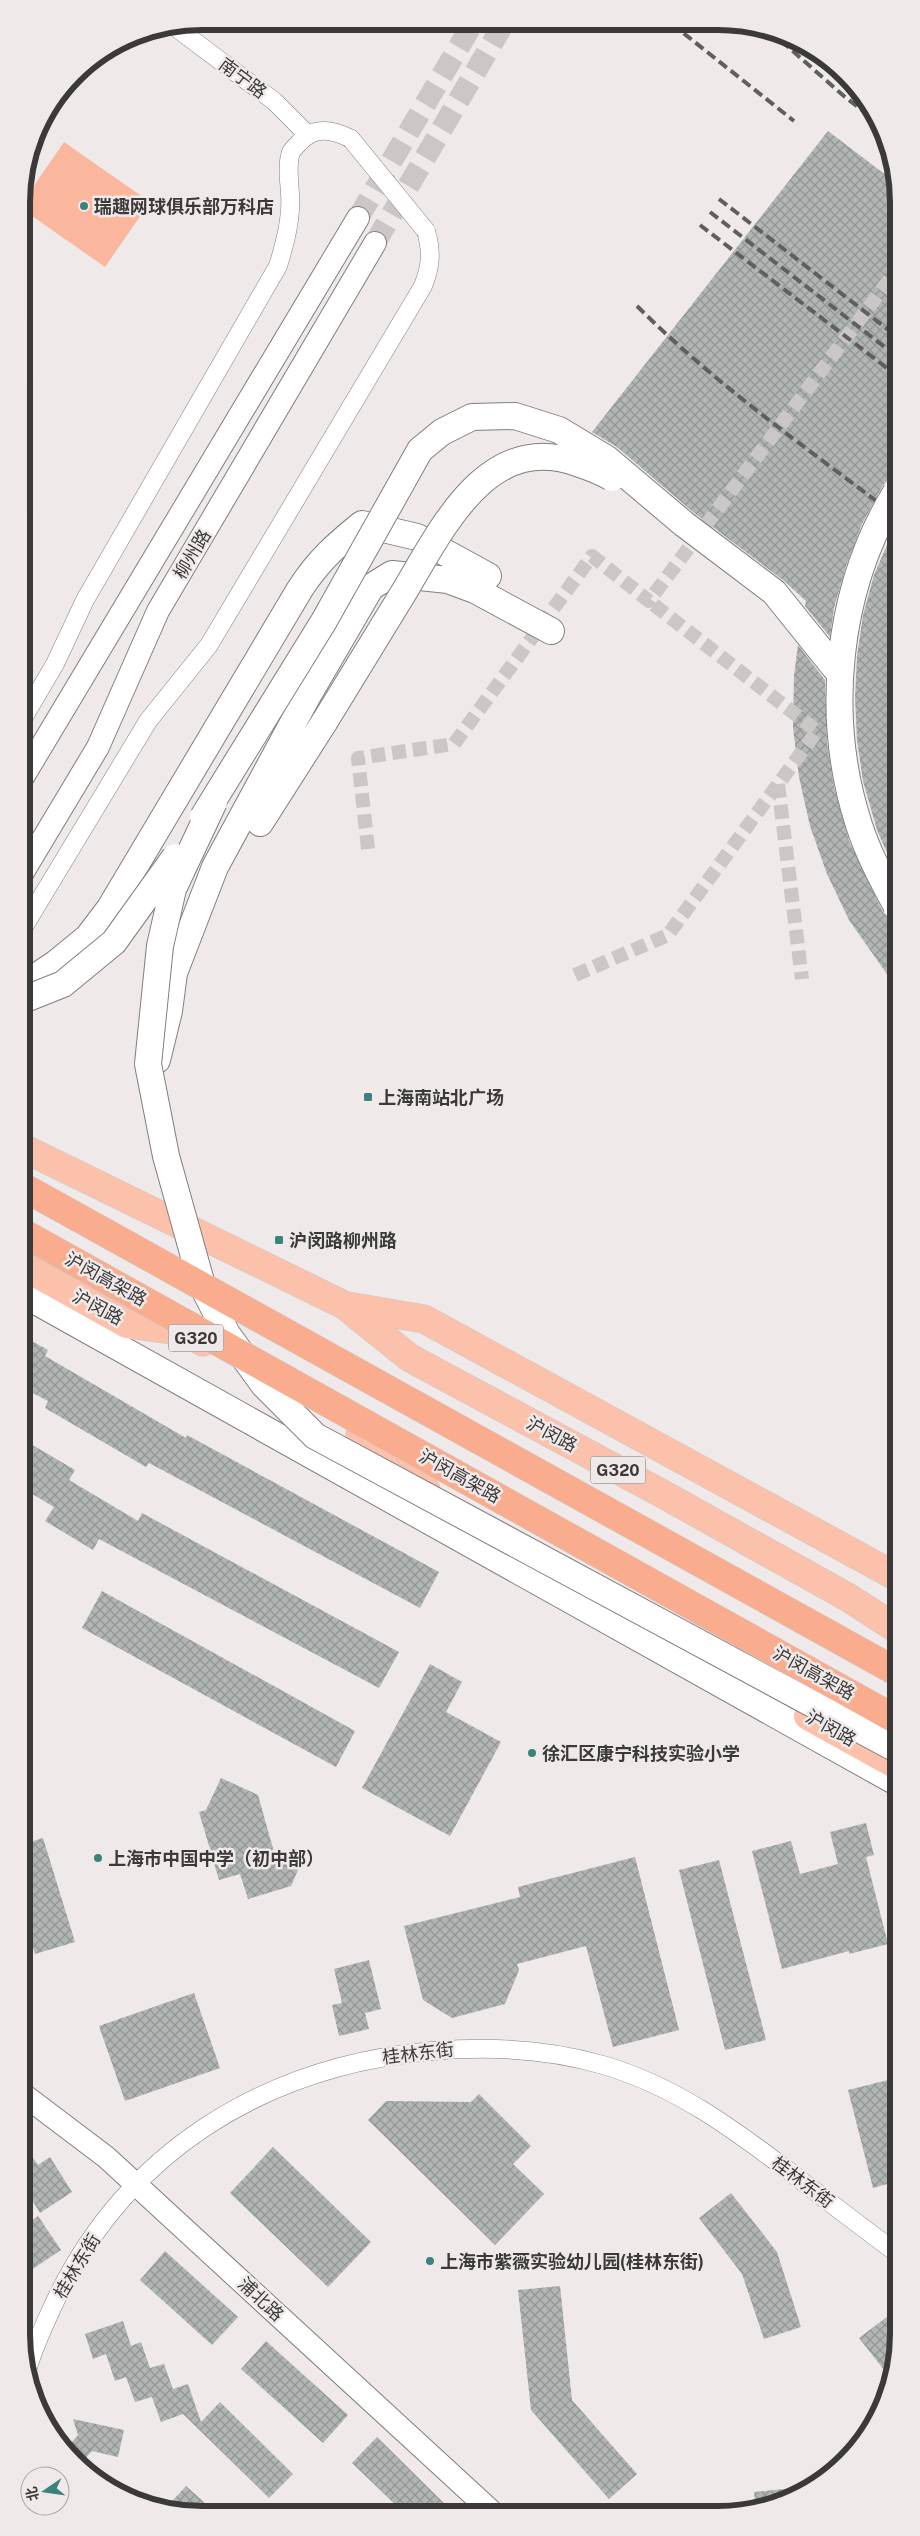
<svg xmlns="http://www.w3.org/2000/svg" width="920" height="2536" viewBox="0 0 920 2536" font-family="'Public Sans','Noto Sans SC',sans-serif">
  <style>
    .grass { fill: #fbb79e }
    .building { fill: url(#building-cross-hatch) }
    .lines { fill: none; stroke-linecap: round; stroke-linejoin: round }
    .pedestrian-tunnel { stroke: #cbc7c6; stroke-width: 14; stroke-dasharray: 14 7; stroke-linecap: butt }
    .tertiary-tunnel { stroke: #cbc7c6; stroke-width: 22; stroke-dasharray: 22 11; stroke-linecap: butt }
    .minor-casing { stroke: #827e7c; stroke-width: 19 }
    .tertiary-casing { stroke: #827e7c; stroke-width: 24 }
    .secondary-casing { stroke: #827e7c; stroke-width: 28 }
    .primary-casing { stroke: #c8c8c8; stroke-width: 29 }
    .minor { stroke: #fff; stroke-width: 18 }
    .tertiary { stroke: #fff; stroke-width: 22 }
    .secondary { stroke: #fff; stroke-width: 26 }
    .primary { stroke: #fbc1aa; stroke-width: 28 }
    .rail { stroke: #615f5e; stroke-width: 4; stroke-dasharray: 10 5; stroke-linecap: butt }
    .minor-bridge-casing { stroke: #827e7c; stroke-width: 19; stroke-linecap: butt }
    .secondary-bridge-casing { stroke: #827e7c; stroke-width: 28; stroke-linecap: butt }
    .trunk-bridge-casing { stroke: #c8c8c8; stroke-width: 29; stroke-linecap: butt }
    .minor-bridge { stroke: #fff; stroke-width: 18 }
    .secondary-bridge { stroke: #fff; stroke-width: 26 }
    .trunk-bridge { stroke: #faac8e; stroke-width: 28 }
    .poi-dot { fill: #3a827e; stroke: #efeae9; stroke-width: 2 }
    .labels { text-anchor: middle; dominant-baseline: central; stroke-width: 5; stroke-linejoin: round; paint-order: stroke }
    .shield { fill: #efeae9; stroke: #716f6e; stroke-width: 1 }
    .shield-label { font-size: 16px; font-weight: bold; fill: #3b3a39 }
    .street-label { font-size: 18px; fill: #3b3a39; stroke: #efeae9 }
    .poi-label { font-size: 18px; font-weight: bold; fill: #3b3a39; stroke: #efeae9; text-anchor: start }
    .rim { fill: none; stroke: #3b3a39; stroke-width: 6 }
  </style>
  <defs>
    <pattern id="building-cross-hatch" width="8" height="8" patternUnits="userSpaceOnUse" patternTransform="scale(1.25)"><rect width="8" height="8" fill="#b1b6b5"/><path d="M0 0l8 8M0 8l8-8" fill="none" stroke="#919594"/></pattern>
  </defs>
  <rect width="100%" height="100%" fill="#efeae9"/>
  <path class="grass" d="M64,142L150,202L105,267L22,209V203Z"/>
  <path class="building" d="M828,131L895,182L896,477L889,479L883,485L862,524L846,566L834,608L830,637L805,606L806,601L783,580L693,512L617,447L592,432Z
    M896,524V873L877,830L863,781L857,740L855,698L857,656L863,615L874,575Z
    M798,645L825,680L827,743L834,787L849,841L883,912L889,918L896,920V987L849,920L827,874L810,826L799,777L793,727L794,676Z
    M23,1336L48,1350L45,1356L186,1438L187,1435L439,1572L420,1608L149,1463L146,1467L45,1408L48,1401L23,1388Z
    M29,1443L75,1470L69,1480L138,1521L142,1513L399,1652L379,1688L99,1539L93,1550L45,1521L54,1507L24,1489L23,1452Z
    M102,1591L355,1731L336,1767L82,1628Z
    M430,1664L462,1682L446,1712L501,1742L450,1836L362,1788Z
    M221,1778L258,1795L274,1852L301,1863L291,1886L248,1899L240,1874L219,1880L199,1812L206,1810Z
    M866,1823L874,1855L866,1857L888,1944L849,1954V1951L782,1969L752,1851L791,1841L800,1874L838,1864L830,1832Z
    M43,1838L75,1942L35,1954L24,1918V1844Z
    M635,1857L679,2030L613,2047L586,1946L517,1964L519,1970L505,2004L452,2018L423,2000L404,1926L520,1897L518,1887Z
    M719,1860L766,2040L725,2050L679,1870Z
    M369,1960L381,2009L365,2013L369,2029L339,2036L332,2005L342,2003L334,1969Z
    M194,1993L220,2068L125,2101L99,2026Z
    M888,2080L898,2120V2181L873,2188L848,2090Z
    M479,2094L531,2146L513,2164L544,2194L495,2245L368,2120L386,2101L471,2102Z
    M24,2145L38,2165L50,2157L72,2192L40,2213L25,2189Z
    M273,2147L371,2242L328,2287L230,2193Z
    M731,2193L777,2252L801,2327L764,2339L742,2274L699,2218Z
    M38,2216L61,2250L25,2274V2225Z
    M165,2251L238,2317L212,2345L140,2280Z
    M560,2286L572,2400L637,2474L609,2499L531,2410L518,2290Z
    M892,2313L898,2321V2346L891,2379L859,2338Z
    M123,2321L131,2346L141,2342L150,2368L164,2364L173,2389L188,2384L201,2422L220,2402L293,2474L269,2498L183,2414L161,2422L152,2397L135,2402L126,2377L115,2381L106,2354L93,2359L85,2334Z
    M266,2341L348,2415L323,2443L241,2369Z
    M73,2419L124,2430L118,2457L92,2451L79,2465L74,2462L65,2450L78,2435Z
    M377,2437L452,2511H402L352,2463Z
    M186,2486L214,2511L164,2510Z
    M803,2487L804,2492L756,2510L754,2492Z"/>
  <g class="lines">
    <path class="pedestrian-tunnel" d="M778,784L802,979
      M368,849L358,758L454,744L592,556L649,601L895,272
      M575,975L668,935L817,731L649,601"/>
    <path class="tertiary-tunnel" d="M358,218L473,23
      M375,243L504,23"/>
    <defs>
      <path id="minor" d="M175,27L274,101L307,134
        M22,720L55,664L85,600L278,266C284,247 289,229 290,210C292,191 285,170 291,152C293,149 296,146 299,143C314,126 332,129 351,139
        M23,928L148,721L209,645L423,286C431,266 432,252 426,231
        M26,2374C32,2351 42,2330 52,2308C123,2153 263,2066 432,2051C489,2046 548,2049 603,2065C675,2086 732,2128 790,2172C826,2200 862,2227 898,2254"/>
      <path id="tertiary" d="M23,777L358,218
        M23,872L98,747L158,611L375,243
        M24,2095L106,2157L491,2511"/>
      <path id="secondary" d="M260,823L325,721
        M23,985L55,964L88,937L110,908L300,589C318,561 336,545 362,524L417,537L488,576
        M157,1060L169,1011L174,973L215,867L307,697L371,587L392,574L448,580L475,590L551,631
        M23,1294L898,1783"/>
      <path id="primary" d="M23,1148L344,1305L410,1358L661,1493L849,1598L897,1629
        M23,1266L127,1324L185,1332L203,1342
        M348,1306L424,1319L897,1577
        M360,1434L426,1490
        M808,1716L898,1766"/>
    </defs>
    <use href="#minor" class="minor-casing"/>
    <use href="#tertiary" class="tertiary-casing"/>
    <use href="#secondary" class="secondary-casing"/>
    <use href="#primary" class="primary-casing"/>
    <use href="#minor" class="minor"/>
    <use href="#tertiary" class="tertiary"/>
    <use href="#secondary" class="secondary"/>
    <use href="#primary" class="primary"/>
    <path class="rail" d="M672,24L794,121
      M770,31L845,97L879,123
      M719,199L895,335
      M710,212L895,355
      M700,225L896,375
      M637,306C716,385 808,449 896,516"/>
    <defs>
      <path id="minor-bridge" d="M351,139L426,231"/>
      <path id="secondary-bridge" d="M896,492C836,590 824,717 859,825C868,853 882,879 896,905
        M325,721C351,678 378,635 404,592C442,529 487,431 577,463C589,467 601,471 612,478
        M214,802L173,889L160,946L148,1064L166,1156L202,1285L227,1334L264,1385L315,1436L898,1750
        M203,817L324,621L420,450L442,432L472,417L515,416L559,430L607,459L684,524L774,592L840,674
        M23,1000L63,984L114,942L175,857"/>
      <path id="trunk-bridge" d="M23,1187L897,1672
        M23,1233L897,1720"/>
    </defs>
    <use href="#minor-bridge" class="minor-bridge-casing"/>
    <use href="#secondary-bridge" class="secondary-bridge-casing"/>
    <use href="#trunk-bridge" class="trunk-bridge-casing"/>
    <use href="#minor-bridge" class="minor-bridge"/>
    <use href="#secondary-bridge" class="secondary-bridge"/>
    <use href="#trunk-bridge" class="trunk-bridge"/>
  </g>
  <g class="poi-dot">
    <circle cx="84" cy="206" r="5"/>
    <rect x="363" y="1092" width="10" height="10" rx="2.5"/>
    <rect x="274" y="1235" width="10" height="10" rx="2.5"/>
    <circle cx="532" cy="1753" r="5"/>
    <circle cx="98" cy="1858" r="5"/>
    <circle cx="430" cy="2261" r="5"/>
  </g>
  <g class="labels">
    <g class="shield">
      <rect x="168.5" y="1324.5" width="55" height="27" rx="4"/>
      <rect x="590.5" y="1456.5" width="55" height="27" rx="4"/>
    </g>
    <g class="shield-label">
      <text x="196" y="1338">G320</text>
      <text x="618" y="1470">G320</text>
    </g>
    <g class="street-label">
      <text transform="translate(243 78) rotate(37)">南宁路</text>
      <text transform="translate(192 554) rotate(-59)">柳州路</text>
      <text transform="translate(106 1279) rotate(29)">沪闵高架路</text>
      <text transform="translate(98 1307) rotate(28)">沪闵路</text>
      <text transform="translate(552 1434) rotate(28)">沪闵路</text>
      <text transform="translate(460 1476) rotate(29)">沪闵高架路</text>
      <text transform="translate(814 1673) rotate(29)">沪闵高架路</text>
      <text transform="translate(831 1728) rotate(29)">沪闵路</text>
      <text transform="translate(418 2053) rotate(-7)">桂林东街</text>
      <text transform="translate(803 2182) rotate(37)">桂林东街</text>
      <text transform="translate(77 2266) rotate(-59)">桂林东街</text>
      <text transform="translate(261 2299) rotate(43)">浦北路</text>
    </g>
    <g class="poi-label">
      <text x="94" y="206">瑞趣网球俱乐部万科店</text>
      <text x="378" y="1097">上海南站北广场</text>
      <text x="289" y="1240">沪闵路柳州路</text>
      <text x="542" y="1753">徐汇区康宁科技实验小学</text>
      <text x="108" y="1858">上海市中国中学（初中部）</text>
      <text x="440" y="2261">上海市紫薇实验幼儿园(桂林东街)</text>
    </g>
  </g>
  <path d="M0 0H920V2536H0ZM202 30H718A172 172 0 0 1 890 202V2334A172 172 0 0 1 718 2506H202A172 172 0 0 1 30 2334V202A172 172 0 0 1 202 30Z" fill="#efeae9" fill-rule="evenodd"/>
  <path class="rim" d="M202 30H718A172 172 0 0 1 890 202V2334A172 172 0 0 1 718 2506H202A172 172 0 0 1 30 2334V202A172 172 0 0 1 202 30Z"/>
  <g transform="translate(45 2491) rotate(257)"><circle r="24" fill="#efeae9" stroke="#a7a4a3"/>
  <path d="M0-4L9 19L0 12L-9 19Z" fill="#3a827e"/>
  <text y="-8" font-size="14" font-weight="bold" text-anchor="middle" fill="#3b3a39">北</text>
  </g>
</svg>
